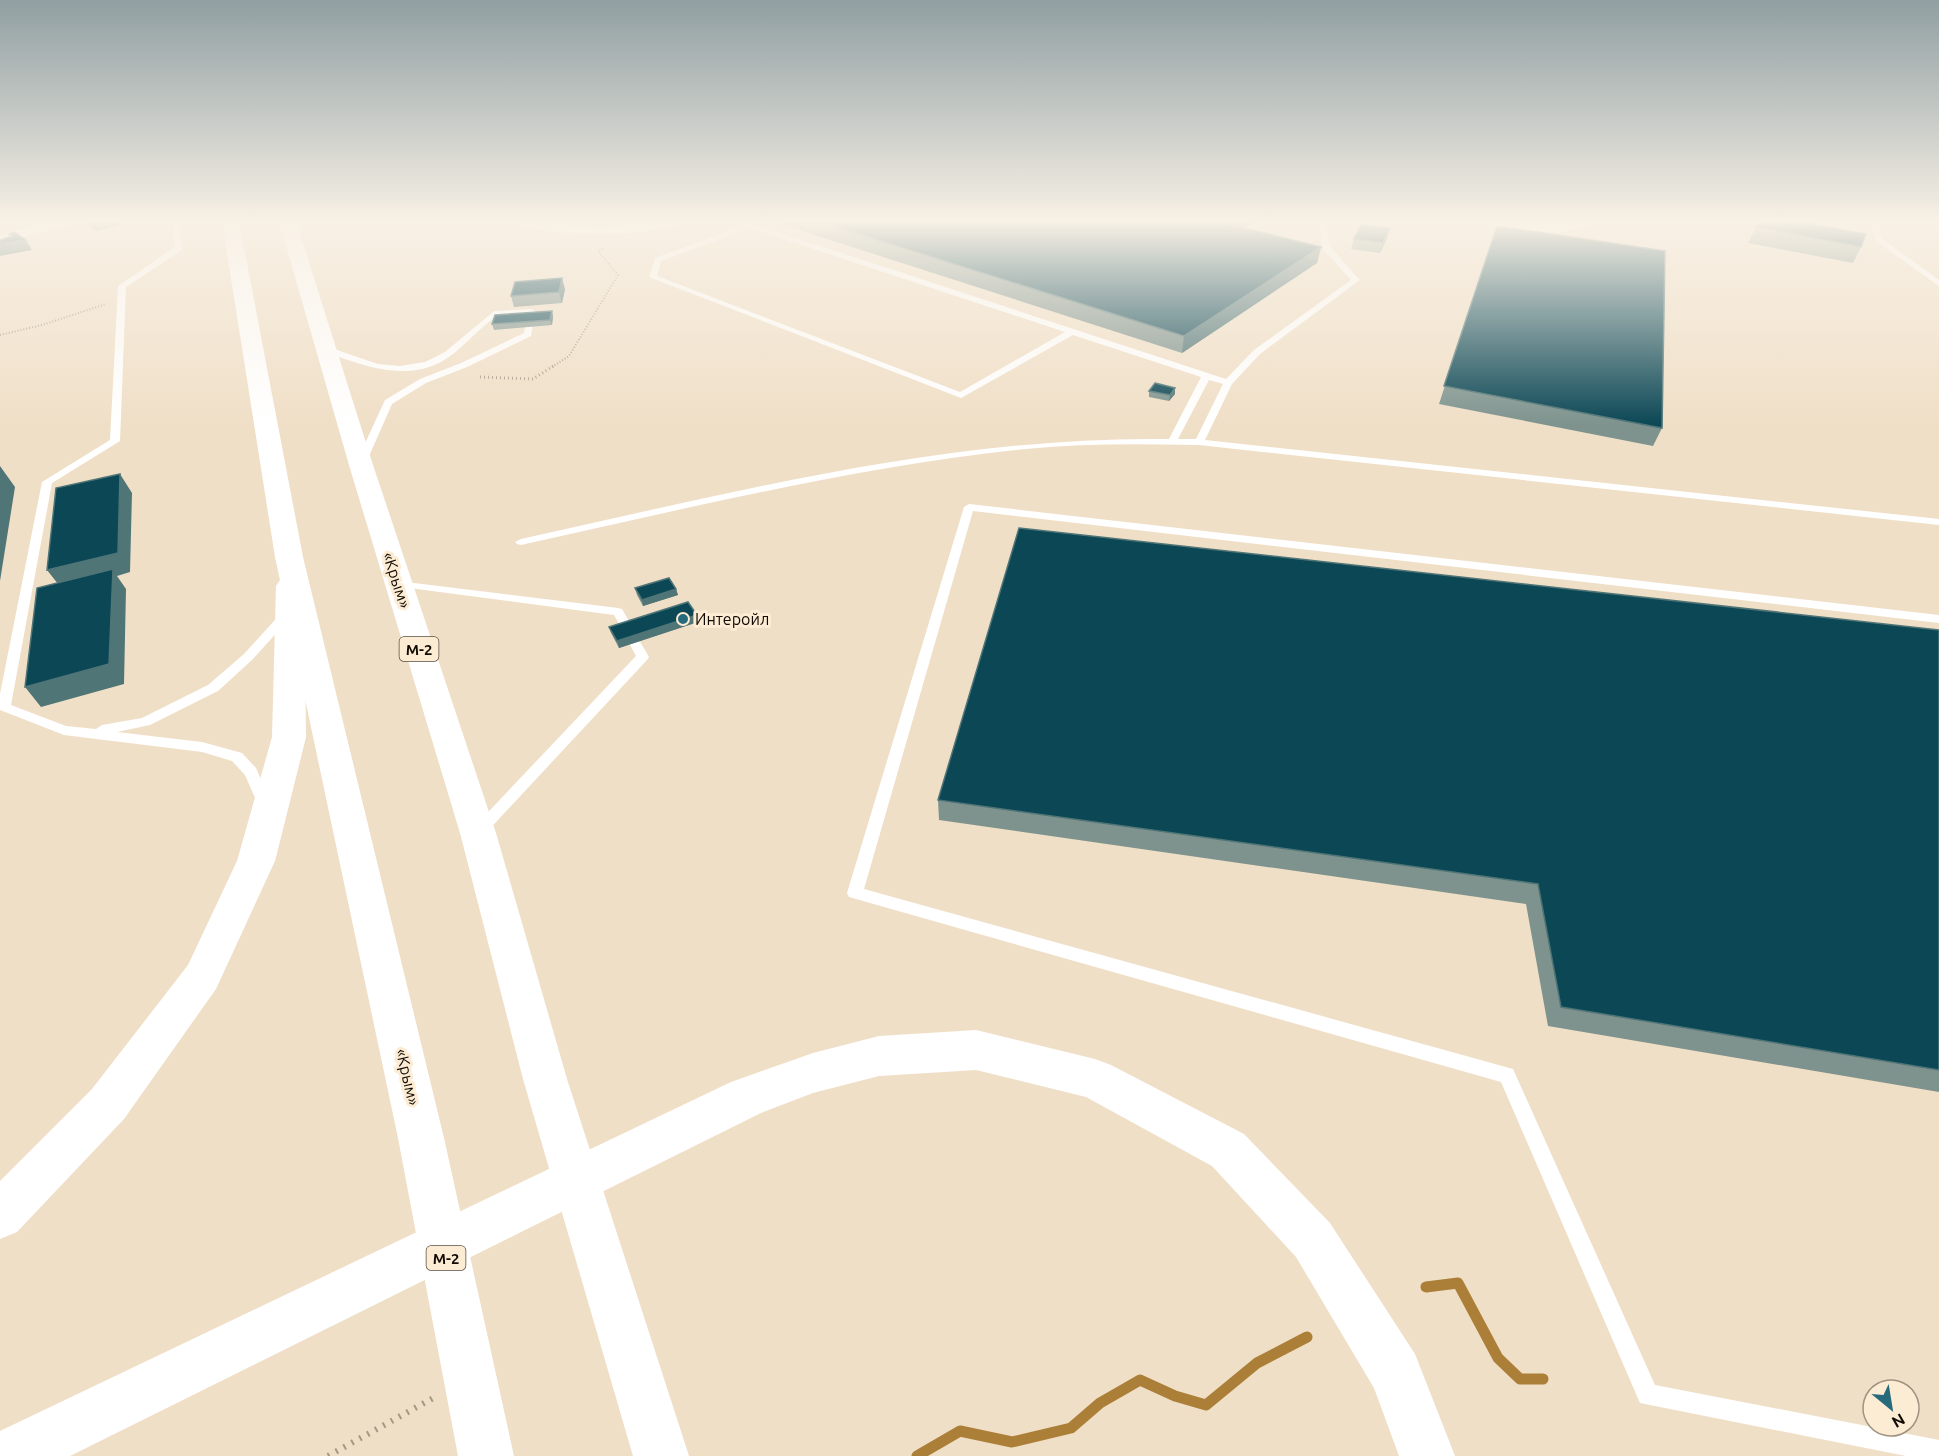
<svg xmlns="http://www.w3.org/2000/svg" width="1939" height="1456" viewBox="0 0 1939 1456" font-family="Ubuntu,sans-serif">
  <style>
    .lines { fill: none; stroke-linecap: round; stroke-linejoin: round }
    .stream { stroke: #ac7f39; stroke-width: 11 }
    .path-far2 { stroke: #a69886; stroke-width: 2; stroke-dasharray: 1 2; stroke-linecap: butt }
    .path-far1 { stroke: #a69886; stroke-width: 3; stroke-dasharray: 1 3; stroke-linecap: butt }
    .path { stroke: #a69886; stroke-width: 6; stroke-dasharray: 2 7; stroke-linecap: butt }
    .service { fill: #fff; fill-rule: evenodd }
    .minor { fill: #fff; fill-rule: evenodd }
    .tertiary { fill: #fff; fill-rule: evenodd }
    .secondary { fill: #fff; fill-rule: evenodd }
    .motorway { fill: #fff; fill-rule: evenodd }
    .wall { fill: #7e938e }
    .shaded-wall { fill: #507577 }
    .building { fill: #0b4755; stroke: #507577; stroke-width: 1.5 }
    .poi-dot { fill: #276a7c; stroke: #fdecd4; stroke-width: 2 }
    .labels { text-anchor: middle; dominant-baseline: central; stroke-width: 6; stroke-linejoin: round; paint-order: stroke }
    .shield { fill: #fdecd4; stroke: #584e42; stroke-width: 1.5 }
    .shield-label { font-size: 15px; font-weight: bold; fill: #110b04 }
    .street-label { font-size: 16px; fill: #110b04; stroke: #fdecd4 }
    .poi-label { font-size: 16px; fill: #110b04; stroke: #fdecd4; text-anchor: start }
  </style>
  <rect width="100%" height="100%" fill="#f0dfc7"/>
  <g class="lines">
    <path class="stream" d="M1426,1287L1458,1283L1498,1358L1520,1379H1543
      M917,1456L960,1431L1012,1442L1071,1428L1100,1403L1140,1380L1175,1396L1206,1405L1257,1363L1307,1337"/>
    <path class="path-far2" d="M0,335L42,325L106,304
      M552,367L569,356L618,275L598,251L604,248"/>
    <path class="path-far1" d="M480,377L533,379L555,365"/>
    <path class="path" d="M328,1456L435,1397"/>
    <path class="service" d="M173,221H179L182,250L126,287L120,441L52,483L11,705L66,726L96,729L102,725L142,718L208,685L244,654L283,611H291L293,614L291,617L252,660L218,691L150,725L117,732L202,742L242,753L256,768L272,805L270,809H260L245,775L232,761L202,752L64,735L0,710V694L42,482L110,440L118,286L175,247Z
      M744,221L1226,379L1254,350L1351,280L1323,249L1318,221H1325L1331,248L1360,280L1260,354L1232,384L1205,440L1939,519V525L1199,445C1141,444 1084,443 1026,449C855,467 688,508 521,545L517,544L515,542L521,539C735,492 949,436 1169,439L1201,377L1073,335L961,398L649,277L655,258L743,226L739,223ZM750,228L1065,332L960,392L657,276L661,261ZM1209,380L1223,384L1196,439H1178Z
      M1873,221H1880L1879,229L1883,239L1939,280V286L1877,242L1871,229Z
      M531,309L535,311L531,336L467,367L426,383L392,404L366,463L361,466L357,465L356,463L385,400L420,379L461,363L524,333L527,314C519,314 506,312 499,315C489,319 464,346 453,354C412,386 365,366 322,351V347H328L378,364L400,366L425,362L445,352L494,311Z
      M969,504L1939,615V623L973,511L864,889L1513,1069L1655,1385L1939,1440V1456H1906L1640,1403L1501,1082L849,897L847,893L964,507Z
      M398,581L618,608L622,609L633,628L627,632L623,631L614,615L394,586L392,584Z
      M635,639L639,640L649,657L647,660L484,835H474L472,831L474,827L636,656L629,643Z"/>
    <path class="minor" d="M50,221H74L72,224L0,243V235Z
      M511,221L598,227L684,221L682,224C626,238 569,238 513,224Z"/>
    <path class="tertiary" d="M1493,221H1593L1591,225L1557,233L1501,226Z"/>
    <path class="secondary" d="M290,577L300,580L304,586L306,737L275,861L216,989L124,1119L17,1232L0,1239V1181L92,1089L188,965L237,861L272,737L276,586L280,580Z
      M976,1030L1095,1059L1111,1065L1244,1134L1330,1223L1415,1354L1455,1456H1399L1374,1388L1296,1257L1212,1166L1086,1097L976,1070L879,1076L813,1093L761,1113L70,1456H0V1431L731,1082L813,1053L879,1036Z"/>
    <path class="motorway" d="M222,221H239L303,557L444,1138L514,1456H458L398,1138L275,557Z
      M279,221H296L373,465L496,833L567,1079L689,1456H633L523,1079L460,833L349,465Z"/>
  </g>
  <path class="wall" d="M86,221H118L120,225L96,231L88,226Z
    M771,221H1256L1245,228L1321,247L1317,263L1182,353Z
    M1497,226L1662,428L1653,446L1439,404Z
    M1756,227L1861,247L1853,263L1748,243Z
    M1387,238L1380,253L1351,249L1354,239Z
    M565,289L562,303L514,307L511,296Z
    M553,316L552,325L494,330L492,324Z
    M1175,388V394L1169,401L1149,397V391Z
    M635,588L676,589L678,595L643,606L637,595Z
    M698,622L619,648L611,633L609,627Z
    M1939,630V1092L1548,1026L1526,904L939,820L938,800Z"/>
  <path class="shaded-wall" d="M111,221H118L120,225L96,231L93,226Z
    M1232,221H1256L1226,239L1228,224Z
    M1390,228L1387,238L1380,253L1383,243Z
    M26,240L32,250L0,256V244Z
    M1321,247L1317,263L1182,353L1184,336Z
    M562,278L565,289L562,303L559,292Z
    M552,311L553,316L552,325L550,320Z
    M1175,388V394L1169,401L1170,395Z
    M0,466L15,487L0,581Z
    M120,474L132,493L130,572L117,576L126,589L124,684L41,707L25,687L62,589L47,570Z
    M676,589L678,595L643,606L642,600Z
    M697,615L698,622L619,648L617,641Z"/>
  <path class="building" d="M86,221H111L93,226Z
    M817,221H1232L1228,224L1321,247L1184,336Z
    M1759,221H1796L1866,234L1861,247L1756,227Z
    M1361,224L1390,228L1383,243L1354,239Z
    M1497,226L1665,251L1662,428L1444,386Z
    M14,232L26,240L0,244V240L13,236L9,234Z
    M562,278L559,292L511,296L515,282Z
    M552,311L550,320L492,324L495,315Z
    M1155,383L1175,388L1170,395L1149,391Z
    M120,474L118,553L47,570L56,488Z
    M1019,528L1939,630V1070L1561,1007L1538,884L938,800Z
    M113,569L109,664L25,687L37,588Z
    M669,578L676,589L642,600L635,588Z
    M688,602L697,615L617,641L609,627Z"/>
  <linearGradient id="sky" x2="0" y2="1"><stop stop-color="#909fa2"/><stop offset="0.52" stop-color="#f8f1e6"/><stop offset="1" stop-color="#f8f1e6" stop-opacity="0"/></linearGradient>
  <rect width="1939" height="425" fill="url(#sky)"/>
  <circle class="poi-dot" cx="683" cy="619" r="6"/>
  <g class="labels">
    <g class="shield">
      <rect x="399.5" y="637" width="39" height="24" rx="4.5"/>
      <rect x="426.5" y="1246" width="39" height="24" rx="4.5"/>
    </g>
    <g class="shield-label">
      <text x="419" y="649">М-2</text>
      <text x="446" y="1258">М-2</text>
    </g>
    <g class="street-label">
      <text transform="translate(397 580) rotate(72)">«Крым»</text>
      <text transform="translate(408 1077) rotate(77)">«Крым»</text>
    </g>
    <g class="poi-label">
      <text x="695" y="619">Интеройл</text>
    </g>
  </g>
  <g transform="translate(1891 1408) rotate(150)"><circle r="28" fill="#fdecd4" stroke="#9f9281" stroke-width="1.5"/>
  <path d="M0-4.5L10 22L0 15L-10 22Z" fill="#276a7c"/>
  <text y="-9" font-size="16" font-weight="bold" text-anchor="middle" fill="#110b04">N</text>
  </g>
</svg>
